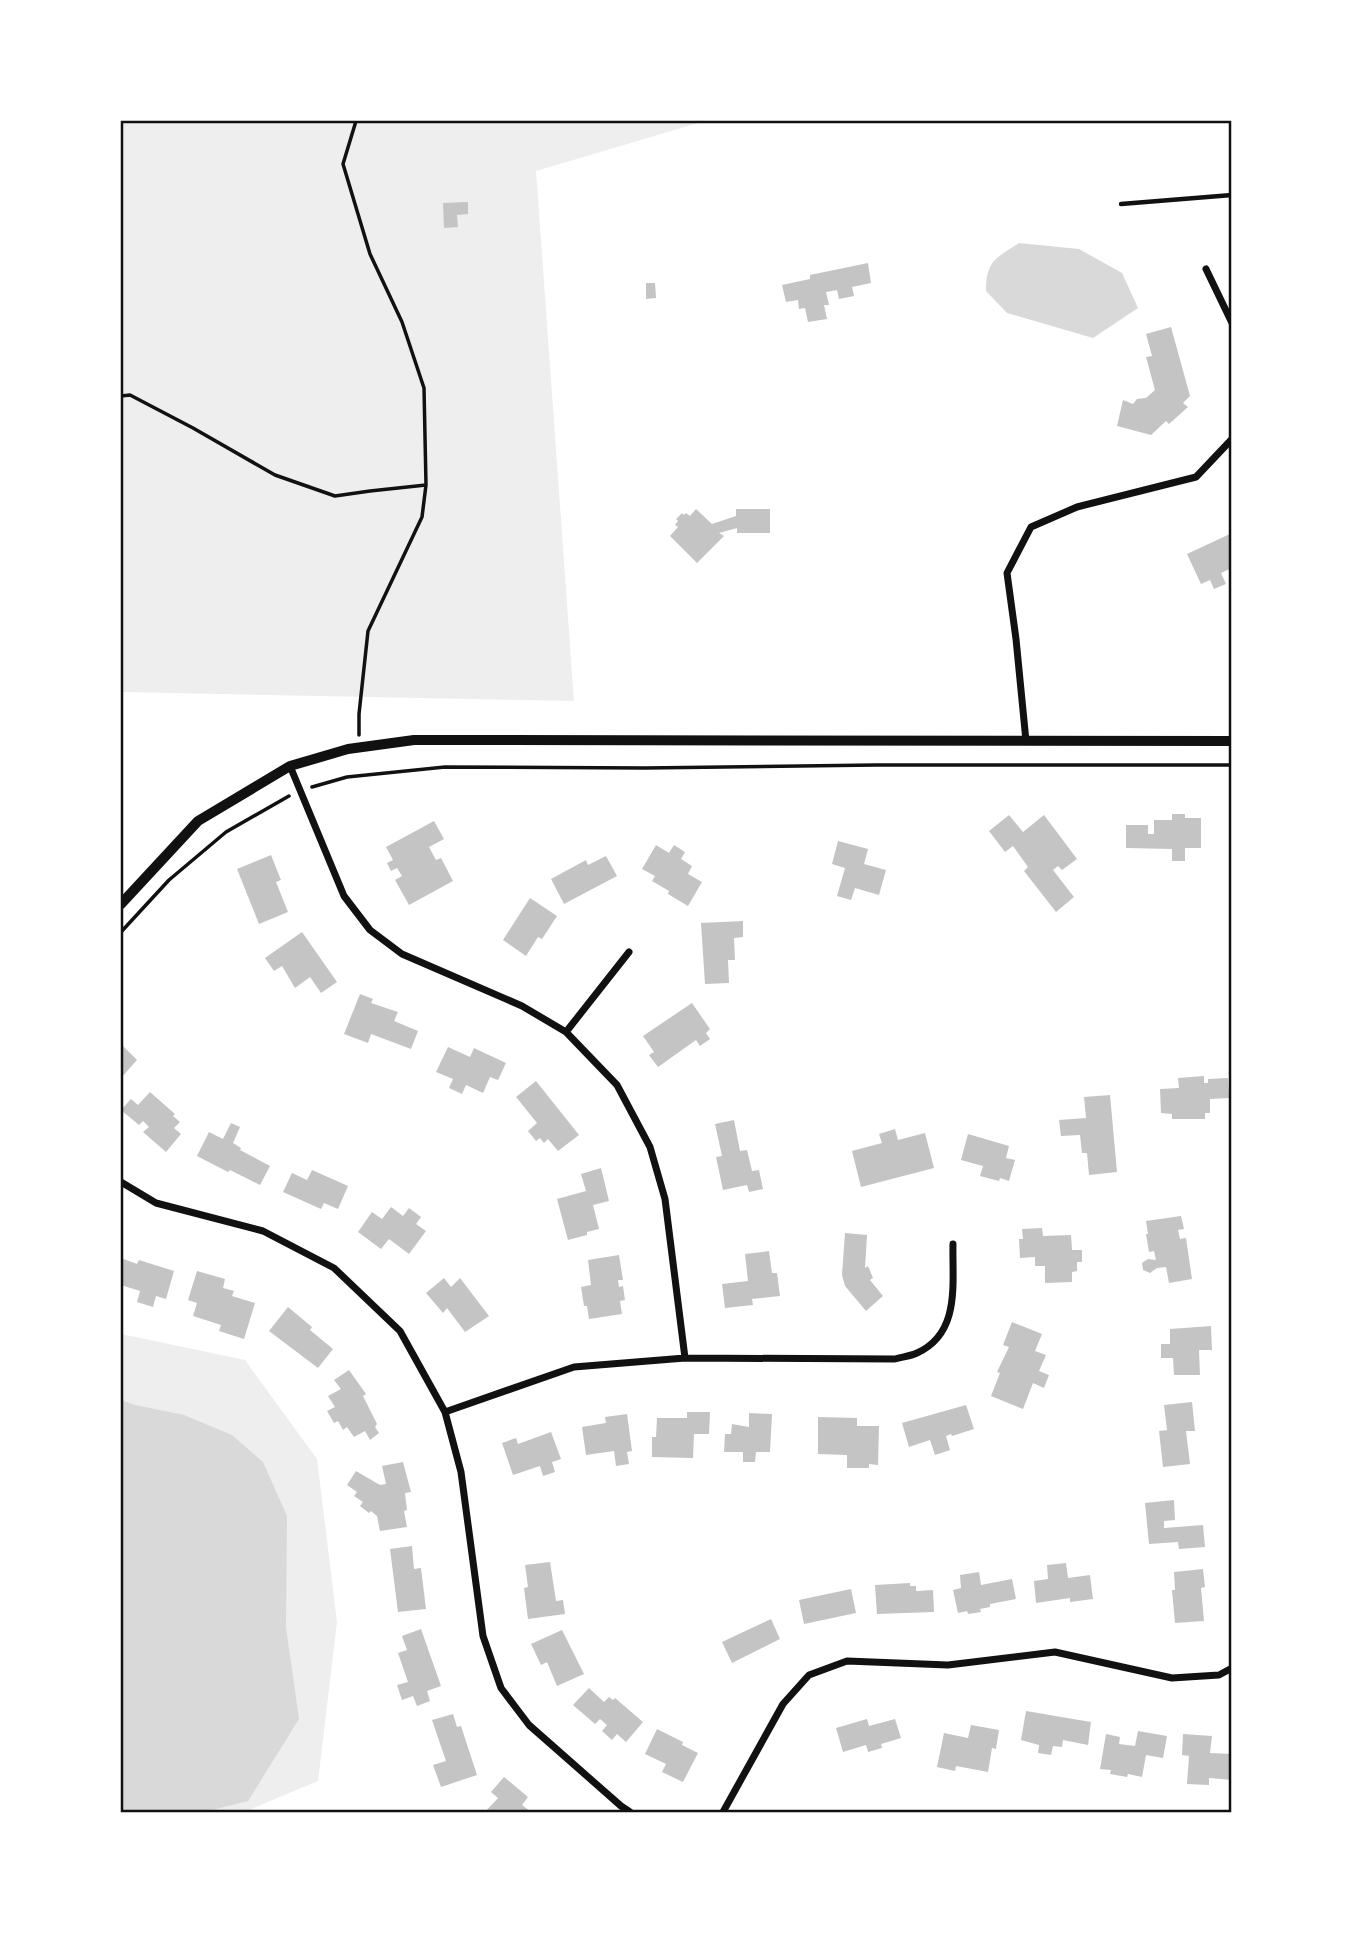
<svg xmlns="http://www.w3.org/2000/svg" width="1353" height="1933" viewBox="0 0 1353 1933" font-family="Bitter,serif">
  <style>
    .green { fill: #eee }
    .water { fill: #d9d9d9 }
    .building { fill: #c4c4c4 }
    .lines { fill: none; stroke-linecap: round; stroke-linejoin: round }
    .path { stroke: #111; stroke-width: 3.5 }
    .service { stroke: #111; stroke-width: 4.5 }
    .minor { stroke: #111; stroke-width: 7 }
    .tertiary { stroke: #111; stroke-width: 10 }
    .neatline { fill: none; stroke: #111; stroke-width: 2.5 }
  </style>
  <rect width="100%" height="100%" fill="#fff"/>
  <path class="green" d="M121,121H705L536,171L574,701L121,692Z
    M121,1334L245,1360L317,1459L337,1622L318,1781L244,1812H121Z"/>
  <path class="water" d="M1019,243L1079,249L1122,273L1138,308L1093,338L1007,313L986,291C986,261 996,258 1019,243Z
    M121,1400L135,1405L184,1415L232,1435L263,1462L287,1516L286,1628L299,1719L248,1801L204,1812H121Z"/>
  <path class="building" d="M468,202V214L457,215L458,227L444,228L443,203Z
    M868,263L871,283L852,287L854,296L839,299L837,290L826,292L829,305H824L827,319L808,322L805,308L799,309L798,300L786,302L782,285L810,279V275Z
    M646,283H655L656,298L646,299Z
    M1171,327L1190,396L1183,403L1188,407L1169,424L1166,421L1151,435L1117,426L1123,400L1133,404L1137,399L1146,398L1155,390L1146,357L1152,356L1146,334Z
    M696,509L712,524L736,516V509H770V533H737V528L719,533L724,536L697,563L670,536L678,527L675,525L678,521L676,519L682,513L684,515L686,513L690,516Z
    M1232,533V568L1221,573L1226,584L1214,589L1210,580L1201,584L1187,554Z
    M1172,814H1185V818H1201V848H1185V861H1172V849L1126,848V825H1148V834H1154V820H1172Z
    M1009,815L1023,832L1044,815L1077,859L1062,870L1058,866L1053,870L1074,897L1056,912L1024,871L1028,867L1013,846L1005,852L989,831Z
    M434,821L444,839L429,847L436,860L441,858L453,881L409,905L395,880L402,876L397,868L391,871L387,863L393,860L386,847Z
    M838,841L868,849L864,864L886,870L879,895L855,888L851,900L837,896L845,868L832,864Z
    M656,845L669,853L674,845L685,852L681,859L692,866L688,874L702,882L688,906L668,894L669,891L652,881L655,876L642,869Z
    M271,855L281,880L276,882L288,912L259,924L237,869Z
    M606,856L617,876L564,904L551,879L586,860L588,865Z
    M530,898L557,916L542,939L538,937L526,956L503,940Z
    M743,921V937L734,938L735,960H728L729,983L705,984L701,923Z
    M302,932L337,982L321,993L310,977L295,988L282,966L274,971L265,958Z
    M360,994L373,999L371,1003L398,1012L394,1021L418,1031L411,1049L371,1034L368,1043L344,1034Z
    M692,1003L710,1029L706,1033L710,1039L700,1046L696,1040L658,1067L649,1055L654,1052L643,1036Z
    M121,1044L137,1060L121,1078Z
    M448,1047L470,1057L474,1048L506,1063L498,1080L490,1077L483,1093L466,1085L462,1094L449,1088L453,1079L436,1072Z
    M1204,1076V1083H1208V1079L1228,1078L1229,1098L1210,1099V1113H1205V1119H1172V1114L1161,1113L1160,1089L1179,1088L1178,1078Z
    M536,1081L579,1135L558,1151L548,1139L544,1143L540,1138L536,1141L528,1131L537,1123L516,1097Z
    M150,1092L175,1114L173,1116L180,1122L174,1128L181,1134L166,1152L143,1132L149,1127L143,1121L139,1125L121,1110L131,1099L138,1105Z
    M1110,1095L1117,1172L1089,1175L1087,1153H1082L1080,1135L1061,1136L1059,1120L1086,1118L1084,1097Z
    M734,1120L740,1151L747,1150L752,1171L759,1170L763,1189L749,1192L747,1185L723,1190L716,1157L722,1156L715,1124Z
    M231,1123L240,1127L233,1143L241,1148L240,1150L270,1166L260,1185L230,1170L228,1172L197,1156L209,1132L223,1139Z
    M895,1129L898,1140L925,1133L934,1168L861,1187L852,1151L882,1143L879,1134Z
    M968,1134L1009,1146L1006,1158L1015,1160L1009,1181L1000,1178L999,1181L980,1176L983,1166L961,1160Z
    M601,1168L609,1201L593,1205L599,1229L587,1232V1235L568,1240L557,1199L586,1191L581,1174Z
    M312,1170L348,1186L338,1209L324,1203L321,1209L283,1192L292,1173L307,1180Z
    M391,1207L403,1216L409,1208L421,1217L416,1224L426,1231L409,1254L389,1239L381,1249L358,1232L372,1212L382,1219Z
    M1181,1216L1184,1229L1178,1230L1180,1239L1186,1238L1192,1279L1169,1283L1166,1267L1157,1268L1150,1273L1143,1270L1142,1263L1148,1259L1156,1260L1154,1251L1149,1252L1146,1234H1148L1146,1221Z
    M1042,1228L1043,1236L1071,1235L1072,1250H1082V1262H1077V1271L1072,1272V1282L1045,1283V1266H1035V1257L1020,1258L1019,1239H1023L1022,1229Z
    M845,1233L867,1235L865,1268L868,1266L873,1278L870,1280L883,1296L866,1311L845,1286L842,1275Z
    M769,1251L772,1273H777L780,1296L752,1299L753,1305L725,1308L722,1284L748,1281L745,1254Z
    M619,1255L623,1280H618L619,1287L623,1286L625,1300L620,1301L622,1314L589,1319L587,1306H584L581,1287L591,1285L588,1260Z
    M121,1258L137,1264L139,1260L174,1271L166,1299L156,1296L153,1307L137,1302L140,1291L121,1285Z
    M197,1271L225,1279L223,1288L234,1291L232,1296L255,1303L244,1339L219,1331L221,1325L193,1316L197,1303L188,1300Z
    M444,1278L451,1287L460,1278L489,1316L465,1332L447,1308L443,1313L426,1293Z
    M288,1307L312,1327L310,1330L333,1349L318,1368L269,1331Z
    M1012,1322L1042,1334L1035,1351L1046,1355L1039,1371L1049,1375L1044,1388L1033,1383L1023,1409L991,1396L1000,1373L997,1372L1009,1347L1003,1345Z
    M1211,1326L1212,1350H1199L1200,1375H1174L1173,1358H1161V1344H1170V1329Z
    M349,1370L366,1394L363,1396L377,1424L375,1427L379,1433L370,1440L365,1431L354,1437L347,1427L343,1430L338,1421L334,1423L327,1411L335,1407L328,1396L341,1389L334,1380Z
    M1192,1402L1195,1431H1186L1190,1464L1163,1467L1159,1431L1167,1430L1164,1405Z
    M966,1405L974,1429L952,1436L951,1434L946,1436L950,1450L935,1455L930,1440L909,1447L902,1423Z
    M687,1412H710L709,1434H694L693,1458L652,1457V1437H656L657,1418H687Z
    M749,1413L772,1414L770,1452H756L755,1462H743V1452H724L725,1434H731L732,1424L749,1427Z
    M627,1414L632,1451L627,1452L629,1464L616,1466L614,1451L586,1455L582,1427L606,1423L605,1417Z
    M818,1417L857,1418V1426H879L878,1465L869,1464V1468H847V1455L818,1454Z
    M551,1432L561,1459L552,1462L555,1472L543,1476L540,1466L513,1475L502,1443L516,1438L518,1444Z
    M403,1462L411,1492L405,1493L407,1510L404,1511L407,1527L380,1531L377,1516L371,1511L369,1513L360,1506L363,1502L354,1496L357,1492L347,1485L356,1471L380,1485L386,1484L382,1466Z
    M1174,1500L1175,1520L1164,1521V1528L1203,1525L1205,1547L1179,1549L1178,1542L1149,1544L1145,1503Z
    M412,1546L414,1569L421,1568L426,1609L398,1612L390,1549Z
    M550,1562L556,1601L563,1600L565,1614L528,1619L524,1588L528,1587L525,1565Z
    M1066,1563L1068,1578L1090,1575L1093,1599L1070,1602V1598L1036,1603L1034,1581L1048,1579L1047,1565Z
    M1203,1569L1205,1587L1201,1588L1204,1621L1175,1623L1172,1590H1175L1174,1572Z
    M979,1572L981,1585L1012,1579L1016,1599L990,1604V1607L980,1609L981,1612L968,1614L967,1611L958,1613L953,1590L961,1588L960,1575Z
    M910,1583V1586H916V1591L933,1590L934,1612L877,1614L875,1585Z
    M851,1589L856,1613L804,1624L799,1600Z
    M771,1619L780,1639L732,1663L722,1642Z
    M421,1629L441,1686L427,1691L430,1701L417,1706L413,1696L402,1700L397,1685L408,1682L398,1653L407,1650L402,1636Z
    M562,1630L584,1674L557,1686L547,1662L541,1665L531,1644Z
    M589,1688L604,1702L609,1697L613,1700L615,1698L643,1722L626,1742L617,1734L612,1740L602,1731L607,1725L600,1719L595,1724L573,1705Z
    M1026,1711L1091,1722L1088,1745L1063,1740L1062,1747L1053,1746L1051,1755L1038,1753L1039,1745L1021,1740Z
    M453,1714L457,1727L461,1726L477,1775L441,1787L433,1765L446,1761L432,1720Z
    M867,1719L869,1726L895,1719L901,1738L881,1744L882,1748L868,1752L866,1745L843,1752L836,1728Z
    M971,1725L999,1730L996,1749L992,1748L988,1772L956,1766L955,1771L937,1767L944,1733L968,1738Z
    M657,1729L683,1742L682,1745L698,1753L683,1782L662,1772L666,1764L645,1754Z
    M1138,1731L1167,1736L1163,1758L1146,1755L1142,1777L1128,1774L1127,1777L1110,1774L1111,1770L1100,1769L1106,1734L1120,1737L1119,1744L1135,1746Z
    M1183,1734L1212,1736L1210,1753L1232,1754V1780L1209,1778V1785L1187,1784L1189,1756L1182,1755Z
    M504,1777L528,1797L522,1805L531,1812H485L498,1798L491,1792Z"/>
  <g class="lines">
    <path class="path" d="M356,121L343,164L370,254L402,322L424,388L426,485L422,517L368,631L359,714V735
      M121,396L130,395L193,428L275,475L335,496L370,491L426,485
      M312,787L347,777L445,767L645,768L876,765H1232
      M121,932L169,880L226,832L289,796"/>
    <path class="service" d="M1121,204L1232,195"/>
    <path class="minor" d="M1206,269L1232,323
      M1026,741L1016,639L1007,573L1031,527L1077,507L1196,477L1232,439
      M290,766L344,896L370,930L402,954L522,1006L566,1032L617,1085L650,1147L665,1199L685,1358
      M566,1032L629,952
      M121,1182L156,1203L263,1231L334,1268L400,1331L445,1412L461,1472L483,1636L501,1688L529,1725L621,1806L630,1812
      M445,1412L574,1367L685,1358L895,1359C902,1357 911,1356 917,1353C961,1333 952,1283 953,1244
      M723,1812L783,1704L809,1675L847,1661L948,1665L1055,1652L1172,1678L1219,1675L1232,1668"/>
    <path class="tertiary" d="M121,904L198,821L290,766L348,749L414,740L1232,741"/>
  </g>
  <rect width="1353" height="1933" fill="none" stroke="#ffffff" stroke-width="245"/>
  <rect x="122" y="122" width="1108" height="1689" class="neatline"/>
</svg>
